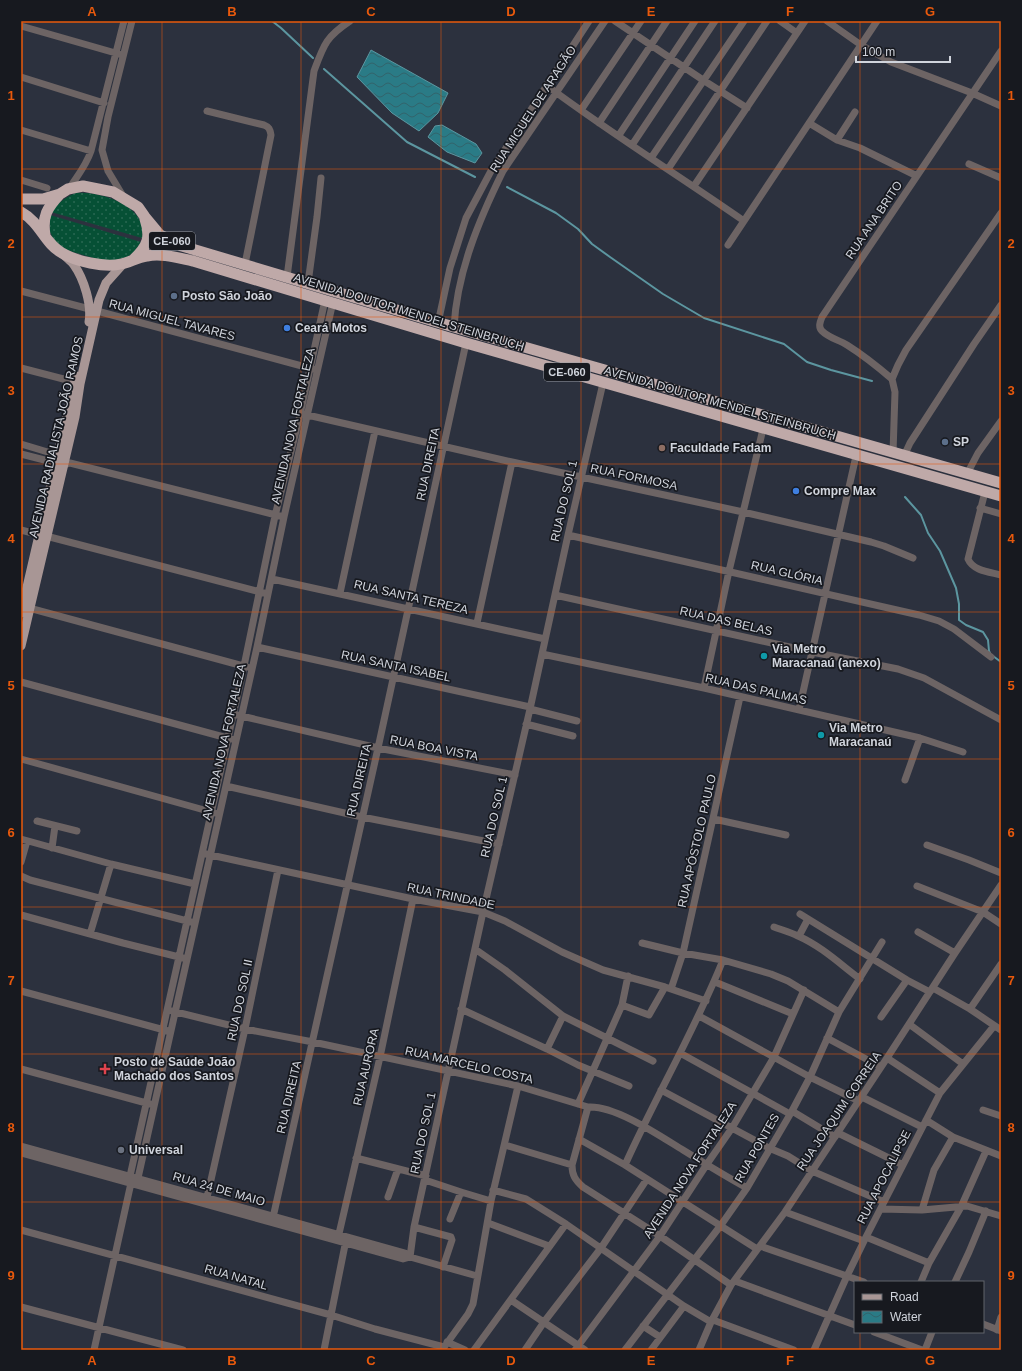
<svg xmlns="http://www.w3.org/2000/svg" width="1022" height="1371" viewBox="0 0 1022 1371" font-family="Helvetica,sans-serif">
  <style>
    .grass { fill: url(#grass-dots) }
    .water { fill: url(#water-waves); stroke: #5c96a0 }
    .lines { fill: none; stroke-linecap: round; stroke-linejoin: round }
    .stream { stroke: #5c96a0; stroke-width: 2 }
    .minor { stroke: #6d6464; stroke-width: 7 }
    .major { stroke: #a89695; stroke-width: 9 }
    .highway { stroke: #bfa9a8; stroke-width: 11 }
    .grid { fill: none; stroke: #e8590c; stroke-width: 1; stroke-opacity: 0.55 }
    .service-dot { fill: #5c6f8a; stroke: #17191f; stroke-width: 1.5 }
    .shop-dot { fill: #3f7fe0; stroke: #17191f; stroke-width: 1.5 }
    .education-dot { fill: #8d6e63; stroke: #17191f; stroke-width: 1.5 }
    .culture-dot { fill: #0f9aa8; stroke: #17191f; stroke-width: 1.5 }
    .health-dot { fill: #e0444e; stroke: #17191f; stroke-width: 1.5 }
    .worship-dot { fill: #6b7280; stroke: #17191f; stroke-width: 1.5 }
    .labels { text-anchor: middle; dominant-baseline: central; stroke-width: 3.5; stroke-linejoin: round; paint-order: stroke }
    .shield { fill: #17191f; stroke: #989ca3; stroke-width: 1 }
    .shield-label { font-size: 11px; font-weight: bold; fill: #d0d4dc }
    .street-label { font-size: 12px; fill: #d0d4dc; stroke: #17191f }
    .poi-label { font-size: 12px; font-weight: bold; fill: #d0d4dc; stroke: #17191f; text-anchor: start }
    .neatline { fill: none; stroke: #e8590c; stroke-width: 1.5 }
    .grid-label { font-size: 13px; text-anchor: middle; font-weight: bold; fill: #e8590c }
  </style>
  <defs>
    <pattern id="grass-dots" width="8" height="8" patternUnits="userSpaceOnUse"><rect width="8" height="8" fill="#065035"/><path d="M2 2h.1M6 6h.1" fill="none" stroke="#296852" stroke-width="1.8" stroke-linecap="round"/></pattern>
    <pattern id="water-waves" width="16" height="10" patternUnits="userSpaceOnUse"><rect width="16" height="10" fill="#2a7b86"/><path d="M0 5q4-4 8 0t8 0" fill="none" stroke="#32636b"/></pattern>
  </defs>
  <rect width="100%" height="100%" fill="#2c313e"/>
  <path class="grass" d="M76,193C100,191 149,206 142,238L51,212C58,203 65,197 76,193Z
    M50,215L141,242L134,252L127,257L107,262L73,252L65,249L54,240L50,232Z"/>
  <path class="water" d="M371,50L448,93L438,113L419,131L392,113L357,77Z
    M442,125L476,144L482,153L475,163L447,152L428,137L435,126Z"/>
  <g class="lines">
    <path class="stream" d="M272,21L281,28L313,58
      M324,69L407,142L475,177
      M507,187L556,213L578,229L592,244L610,257L663,294L704,318L784,344L807,362L831,370L872,381
      M905,497L921,515L928,533L940,551L956,588L959,604V620L966,625L983,632L988,640L989,651L990,653
      M993,656L1001,662"/>
    <path class="minor" d="M615,21L703,80L747,108
      M780,21L797,33
      M827,21L861,45L891,62L972,93L1001,106
      M21,26L119,54
      M21,77L104,103
      M546,85C610,133 678,175 744,221
      M581,110L641,21
      M207,111L264,125C269,127 270,129 271,135L245,264
      M599,123L667,21
      M809,123L837,140L860,148L917,176
      M21,130L91,151
      M619,135L695,21
      M837,140L855,112
      M632,145L715,21
      M651,158L744,21
      M969,164L1001,178
      M668,169L767,21
      M21,180L47,188
      M694,186L805,21
      M69,189C77,176 86,166 91,151L124,21
      M123,196L108,171L102,150L108,117L132,21
      M728,245L877,21
      M287,277L314,71C324,44 326,37 350,21
      M308,283L317,217L321,178
      M21,291L97,311L313,369
      M438,323L450,268L466,218L491,171L589,21
      M454,327C457,272 479,220 503,171L605,21
      M21,368L75,382
      M892,379C878,367 863,355 847,345C839,340 829,338 822,331C818,327 820,322 822,317L1001,51
      M303,414L512,462L743,512L871,542L884,546L913,558
      M21,444L61,456
      M893,453L895,392L892,379L898,365L906,350L1001,213
      M21,454L64,465L70,463L280,516
      M904,456L910,443L974,344L1001,305
      M967,474L978,453L1001,421
      M985,492L968,559C973,571 990,572 1001,575
      M980,508L1001,514
      M21,530L40,535
      M568,535L919,615L939,621L954,629L991,657
      M46,536L264,593
      M272,579L545,639
      M340,593L375,431
      M555,595L812,652L898,669L924,678L1001,720
      M29,608L247,667
      M477,623L512,462
      M257,647L530,707
      M542,654L704,688L920,738L963,752
      M21,682L231,739
      M704,688L729,571L763,429
      M530,709L577,721
      M799,710L856,456
      M237,715L378,748L515,775
      M526,724L573,736
      M21,759L215,813
      M905,780L920,738
      M226,786L362,817L499,844
      M714,819L786,835
      M37,821L77,831
      M21,839L111,864L195,884
      M927,845L969,860L1001,873
      M52,848L55,826
      M206,854L413,899L483,912L505,921L562,952L587,963L603,970L665,987L706,1001
      M21,862L27,841
      M21,876L30,880L191,922
      M917,886L983,912L1001,924
      M800,914L907,980L930,992
      M21,915L123,943L183,958
      M774,927C782,930 790,932 798,936C821,946 840,964 860,979
      M918,932L955,953
      M90,934L111,864
      M799,936L808,919
      M642,943L683,953L723,960L771,974L788,981L839,1012
      M475,949L505,970L563,1016L653,1061
      M715,982L793,1014
      M933,988L970,1009L1001,1030
      M671,989L683,953L740,697
      M21,991L168,1031
      M622,1005L649,1015L665,987
      M461,1009L547,1049L578,1065L629,1086
      M970,1009L1001,964
      M172,1011L245,1029L313,1042L518,1086L588,1107C615,1105 660,1136 683,1150C704,1163 725,1176 747,1188
      M699,1016L810,1077L859,1101
      M881,1017L907,980
      M909,1024L963,1064
      M827,1038L881,1067
      M547,1049L563,1016
      M680,1053L790,1114
      M887,1058L940,1093
      M21,1069L150,1104
      M661,1090L769,1148L788,1156L812,1171L884,1202
      M862,1097L922,1127
      M578,1104L622,1005L628,976
      M983,1110L1001,1116
      M792,1111L835,1137
      M926,1120L953,1137L1001,1156
      M838,1133L903,1165
      M579,1139L625,1165L757,1249
      M505,1145L572,1165C572,1175 575,1180 583,1187L660,1236L731,1285
      M21,1146L405,1253L410,1257L477,1276
      M21,1153L403,1259L410,1257
      M356,1158L426,1176
      M572,1165L588,1107
      M625,1165C656,1096 695,1030 723,960
      M425,1180L461,1192L491,1201
      M131,1183L138,1178L257,647L284,517L333,302
      M493,1190L526,1199L566,1224L684,1306L711,1322
      M388,1197L398,1169
      M206,1202L245,1029L278,870
      M881,1209L922,1210L967,1206L1001,1216
      M922,1210L934,1170L953,1137
      M785,1212L864,1241
      M450,1219L461,1192
      M272,1222L378,748L466,343
      M488,1223L549,1246
      M414,1227L451,1237L452,1240L443,1267
      M21,1230L331,1315L375,1329L444,1347
      M866,1237L929,1263
      M338,1238L380,1057L413,899
      M760,1246L864,1282
      M410,1257L414,1227L483,912L530,709L568,535L603,383
      M735,1281L855,1325
      M921,1282L929,1263L961,1207L986,1151
      M955,1282L969,1252L986,1211
      M511,1300L585,1350
      M21,1307L183,1350
      M713,1320L794,1350
      M983,1324L1001,1331
      M643,1326L660,1337
      M997,1330L1001,1317
      M874,1332L922,1350
      M447,1342L465,1350
      M94,1350L131,1183L130,1176L244,666L275,516L299,419L325,300
      M324,1350L346,1240
      M442,1350L468,1314L473,1304L491,1201L518,1086
      M474,1350L566,1224
      M525,1350L544,1322L601,1248L647,1179
      M575,1350L660,1236L707,1164L732,1128L774,1057L804,990
      M625,1350L721,1225L747,1188L792,1111L810,1077L839,1012L882,942
      M651,1350L684,1306
      M699,1350L711,1322L731,1285L785,1212L887,1058L955,953L1001,885
      M814,1350L847,1276L866,1237L940,1093L994,1026
      M925,1350L932,1332"/>
    <path class="major" d="M65,256C68,259 72,262 74,265C84,279 92,305 89,322
      M21,613L76,376
      M21,646L75,417L80,384L99,300L106,283L123,264"/>
    <path class="highway" d="M21,199H43L60,194L68,189L83,186L113,192L138,207L145,217L160,235L182,246L447,325L1001,483
      M21,212C41,223 44,243 62,253C75,261 105,268 121,264C130,262 138,257 147,256C162,253 178,258 193,261L466,343L1001,496
      M45,235C42,216 47,208 60,194
      M134,259C148,246 151,237 145,219"/>
  </g>
  <path class="grid" d="M162,21V1350M301,21V1350M441,21V1350M581,21V1350M721,21V1350M860,21V1282M21,169H1001M21,317H1001M21,464H1001M21,612H1001M21,759H1001M21,907H1001M21,1054H1001M21,1202H1001M860,1332V1350"/>
  <g class="service-dot">
    <circle cx="174" cy="296" r="4"/>
    <circle cx="945" cy="442" r="4"/>
  </g>
  <g class="shop-dot">
    <circle cx="287" cy="328" r="4"/>
    <circle cx="796" cy="491" r="4"/>
  </g>
  <circle class="education-dot" cx="662" cy="448" r="4"/>
  <g class="culture-dot">
    <circle cx="764" cy="656" r="4"/>
    <circle cx="821" cy="735" r="4"/>
  </g>
  <path class="health-dot" d="M103 1063h4v4h4v4h-4v4h-4v-4h-4v-4h4z"/>
  <circle class="worship-dot" cx="121" cy="1150" r="4"/>
  <g class="labels">
    <g class="shield">
      <rect x="149" y="232" width="46" height="18" rx="3"/>
      <rect x="544" y="363" width="46" height="18" rx="3"/>
    </g>
    <g class="shield-label">
      <text x="172" y="241">CE-060</text>
      <text x="567" y="372">CE-060</text>
    </g>
    <g class="street-label">
      <text transform="translate(533 109) rotate(-57)">RUA MIGUEL DE ARAGÃO</text>
      <text transform="translate(874 220) rotate(-56)">RUA ANA BRITO</text>
      <text transform="translate(409 312) rotate(17)">AVENIDA DOUTOR MENDEL STEINBRUCH</text>
      <text transform="translate(172 320) rotate(15)">RUA MIGUEL TAVARES</text>
      <text transform="translate(720 403) rotate(16)">AVENIDA DOUTOR MENDEL STEINBRUCH</text>
      <text transform="translate(293 426) rotate(-77)">AVENIDA NOVA FORTALEZA</text>
      <text transform="translate(56 437) rotate(-77)">AVENIDA RADIALISTA JOÃO RAMOS</text>
      <text transform="translate(428 464) rotate(-78)">RUA DIREITA</text>
      <text transform="translate(634 477) rotate(12)">RUA FORMOSA</text>
      <text transform="translate(564 501) rotate(-77)">RUA DO SOL 1</text>
      <text transform="translate(787 573) rotate(13)">RUA GLÓRIA</text>
      <text transform="translate(411 597) rotate(13)">RUA SANTA TEREZA</text>
      <text transform="translate(726 621) rotate(13)">RUA DAS BELAS</text>
      <text transform="translate(396 666) rotate(12)">RUA SANTA ISABEL</text>
      <text transform="translate(756 689) rotate(13)">RUA DAS PALMAS</text>
      <text transform="translate(224 742) rotate(-77)">AVENIDA NOVA FORTALEZA</text>
      <text transform="translate(434 748) rotate(11)">RUA BOA VISTA</text>
      <text transform="translate(359 780) rotate(-77)">RUA DIREITA</text>
      <text transform="translate(494 817) rotate(-77)">RUA DO SOL 1</text>
      <text transform="translate(697 841) rotate(-77)">RUA APÓSTOLO PAULO</text>
      <text transform="translate(451 896) rotate(12)">RUA TRINDADE</text>
      <text transform="translate(240 1000) rotate(-78)">RUA DO SOL II</text>
      <text transform="translate(469 1065) rotate(13)">RUA MARCELO COSTA</text>
      <text transform="translate(366 1067) rotate(-77)">RUA AURORA</text>
      <text transform="translate(289 1097) rotate(-77)">RUA DIREITA</text>
      <text transform="translate(839 1111) rotate(-56)">RUA JOAQUIM CORREIA</text>
      <text transform="translate(423 1133) rotate(-78)">RUA DO SOL 1</text>
      <text transform="translate(757 1148) rotate(-60)">RUA PONTES</text>
      <text transform="translate(690 1170) rotate(-57)">AVENIDA NOVA FORTALEZA</text>
      <text transform="translate(884 1177) rotate(-63)">RUA APOCALIPSE</text>
      <text transform="translate(219 1189) rotate(16)">RUA 24 DE MAIO</text>
      <text transform="translate(236 1277) rotate(16)">RUA NATAL</text>
    </g>
    <g class="poi-label">
      <text x="182" y="296">Posto São João</text>
      <text x="295" y="328">Ceará Motos</text>
      <text x="953" y="442">SP</text>
      <text x="670" y="448">Faculdade Fadam</text>
      <text x="804" y="491">Compre Max</text>
      <text x="772" y="649">Via Metro<tspan x="772" dy="14">Maracanaú (anexo)</tspan></text>
      <text x="829" y="728">Via Metro<tspan x="829" dy="14">Maracanaú</tspan></text>
      <text x="114" y="1062">Posto de Saúde João<tspan x="114" dy="14">Machado dos Santos</tspan></text>
      <text x="129" y="1150">Universal</text>
    </g>
  </g>
  <rect width="1022" height="1371" fill="none" stroke="#17191f" stroke-width="44"/>
  <rect x="854" y="1281" width="130" height="52" fill="#17191f" stroke="#61646b"/>
  <rect x="862" y="1294" width="20" height="6" fill="#a89695" stroke="#61646b"/>
  <text x="890" y="1301" font-size="12" fill="#d0d4dc">Road</text>
  <rect x="862" y="1311" width="20" height="12" fill="url(#water-waves)" stroke="#61646b"/>
  <text x="890" y="1321" font-size="12" fill="#d0d4dc">Water</text>
  <path d="M856 56v6h94v-6" fill="none" stroke="#d0d4dc" stroke-width="2"/>
  <text x="862" y="56" font-size="12" fill="#d0d4dc" stroke="#17191f" stroke-width="3" paint-order="stroke">100 m</text>
  <rect x="22" y="22" width="978" height="1327" class="neatline"/>
  <g class="grid-label">
    <text x="92" y="16">A</text>
    <text x="232" y="16">B</text>
    <text x="371" y="16">C</text>
    <text x="511" y="16">D</text>
    <text x="651" y="16">E</text>
    <text x="790" y="16">F</text>
    <text x="930" y="16">G</text>
    <text x="11" y="100">1</text>
    <text x="1011" y="100">1</text>
    <text x="11" y="248">2</text>
    <text x="1011" y="248">2</text>
    <text x="11" y="395">3</text>
    <text x="1011" y="395">3</text>
    <text x="11" y="543">4</text>
    <text x="1011" y="543">4</text>
    <text x="11" y="690">5</text>
    <text x="1011" y="690">5</text>
    <text x="11" y="837">6</text>
    <text x="1011" y="837">6</text>
    <text x="11" y="985">7</text>
    <text x="1011" y="985">7</text>
    <text x="11" y="1132">8</text>
    <text x="1011" y="1132">8</text>
    <text x="11" y="1280">9</text>
    <text x="1011" y="1280">9</text>
    <text x="92" y="1365">A</text>
    <text x="232" y="1365">B</text>
    <text x="371" y="1365">C</text>
    <text x="511" y="1365">D</text>
    <text x="651" y="1365">E</text>
    <text x="790" y="1365">F</text>
    <text x="930" y="1365">G</text>
  </g>
</svg>
